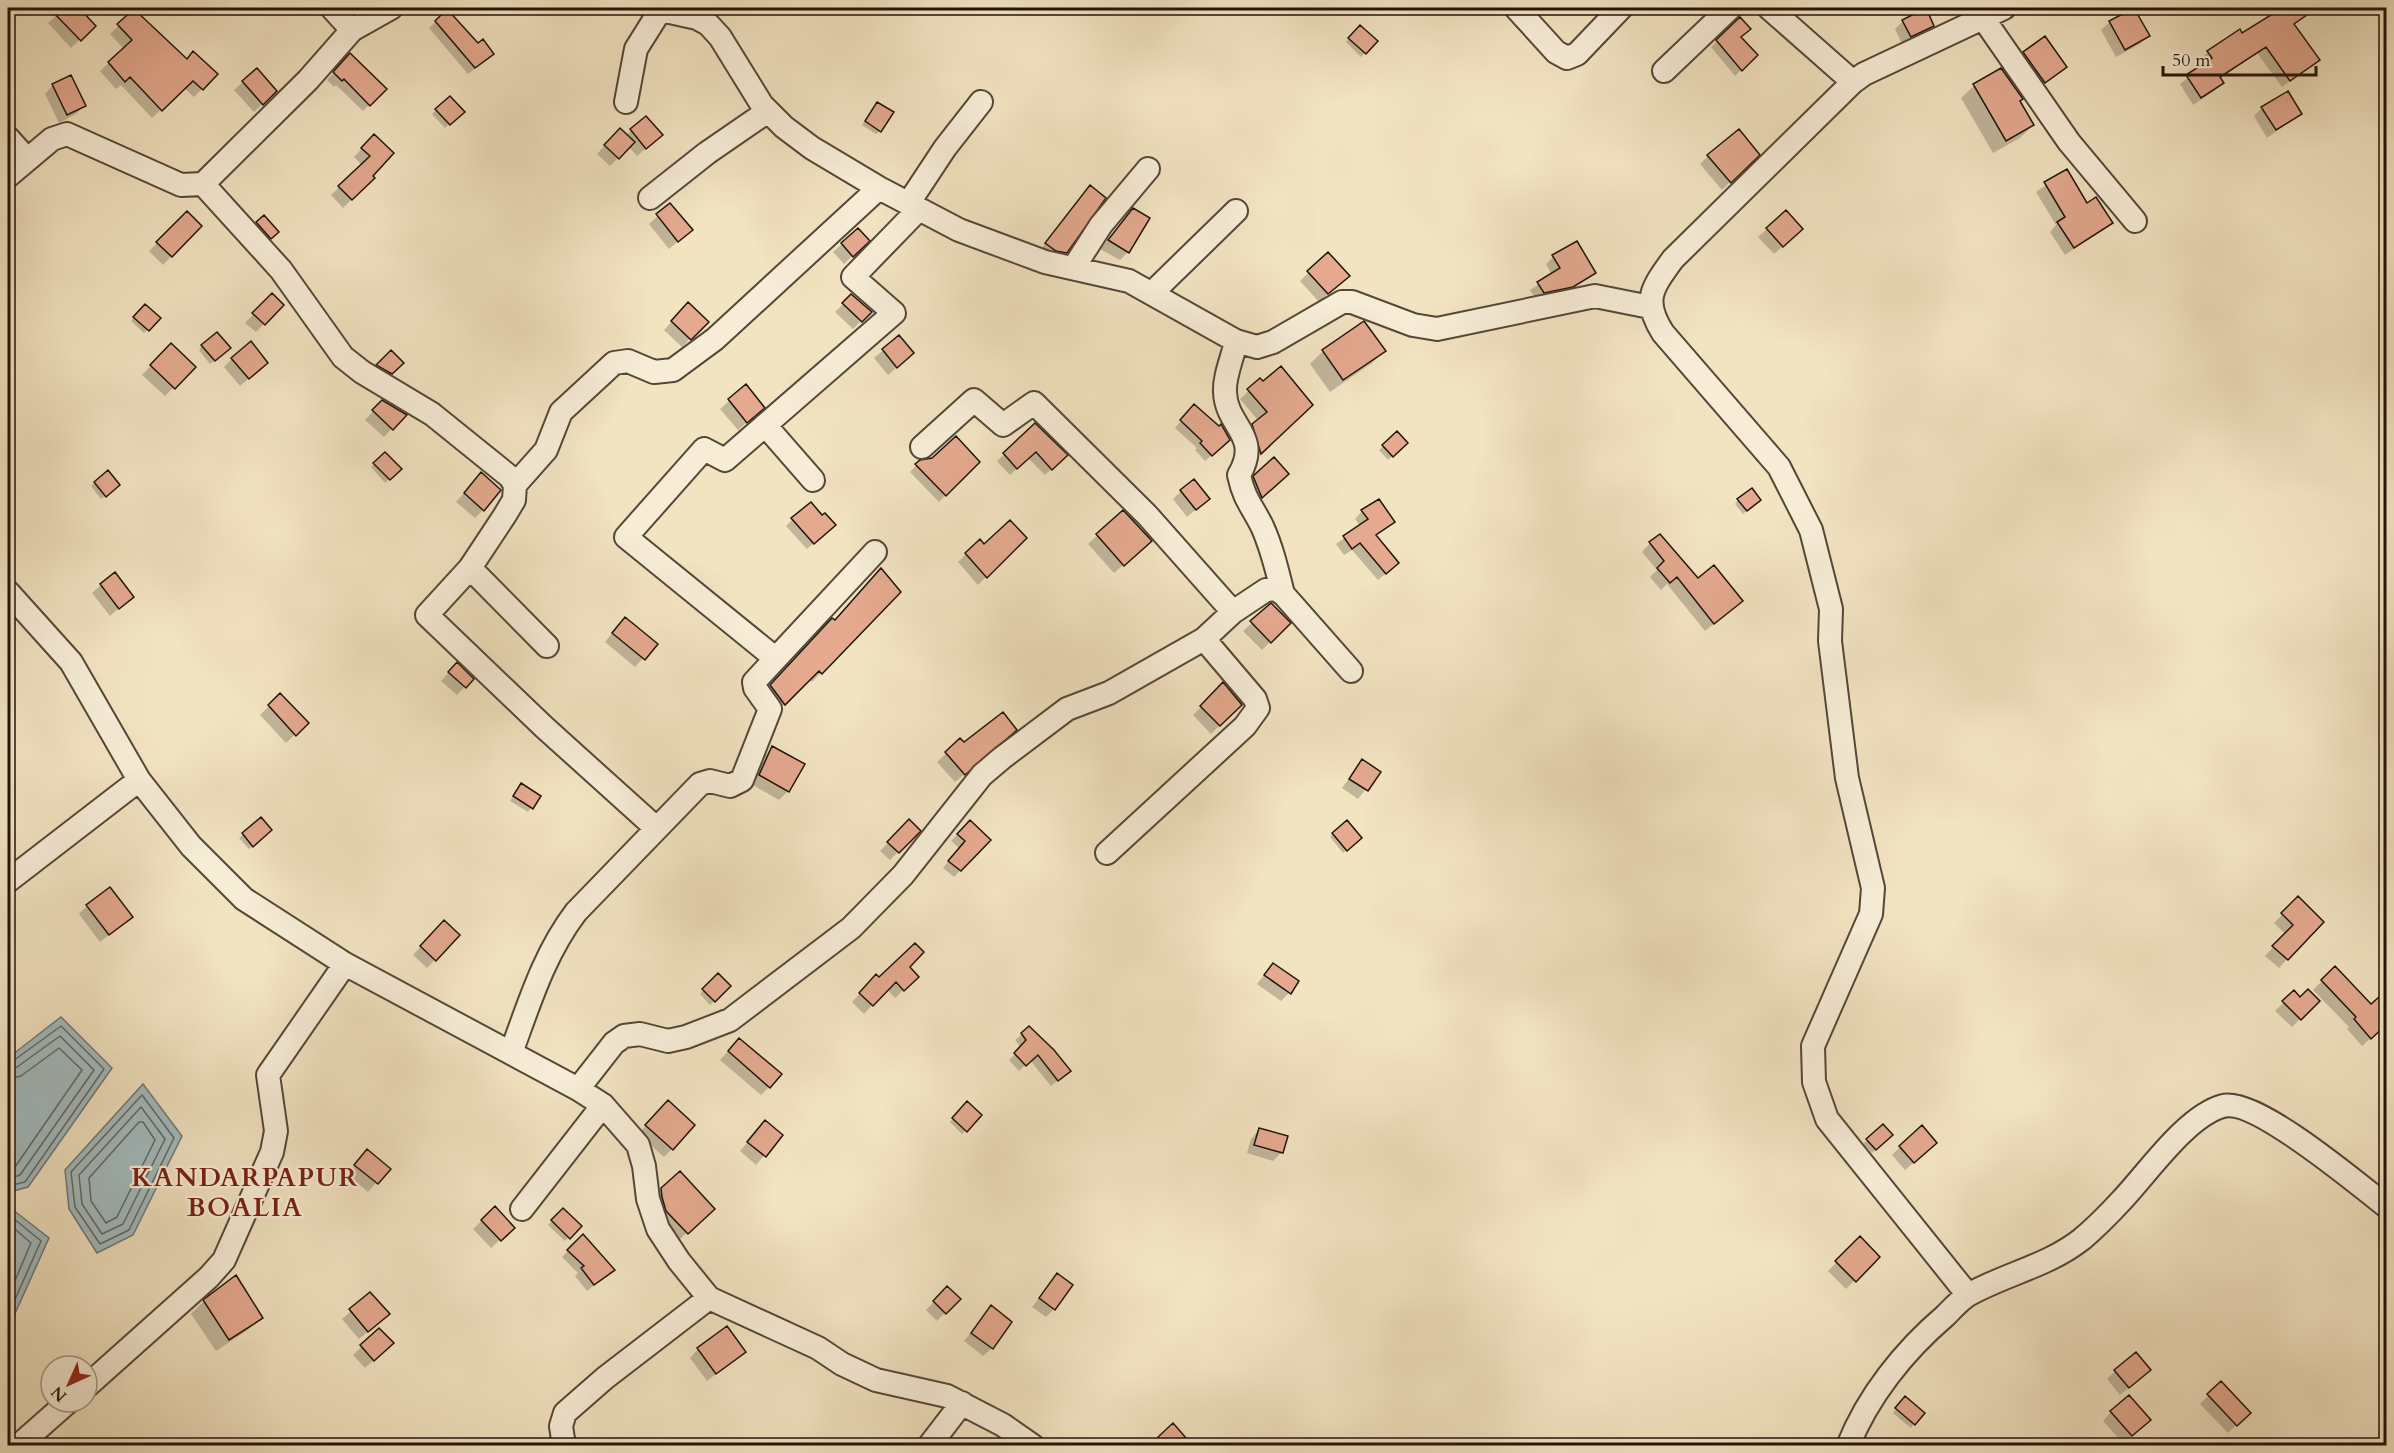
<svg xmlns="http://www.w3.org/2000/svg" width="2394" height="1453" viewBox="0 0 2394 1453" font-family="Cardo,serif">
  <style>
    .water { fill: #a2bbbf; stroke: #6e7877; stroke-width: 1.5 }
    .shadow { fill: #0003 }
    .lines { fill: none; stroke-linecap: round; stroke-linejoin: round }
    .shore { stroke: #616764; stroke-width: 1.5 }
    .building { fill: #e4a98f; stroke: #20130a; stroke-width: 1.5 }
    .minor-casing { stroke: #544738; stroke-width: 26 }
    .minor { stroke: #f7edd7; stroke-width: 22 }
    .labels { text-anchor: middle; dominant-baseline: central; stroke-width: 4.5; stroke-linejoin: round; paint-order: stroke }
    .district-label { font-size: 26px; font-weight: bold; letter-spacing: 1.5px; fill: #7a1f14; stroke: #f7edd7 }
  </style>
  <rect width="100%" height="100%" fill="#f2e3c1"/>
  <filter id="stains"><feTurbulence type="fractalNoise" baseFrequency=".00333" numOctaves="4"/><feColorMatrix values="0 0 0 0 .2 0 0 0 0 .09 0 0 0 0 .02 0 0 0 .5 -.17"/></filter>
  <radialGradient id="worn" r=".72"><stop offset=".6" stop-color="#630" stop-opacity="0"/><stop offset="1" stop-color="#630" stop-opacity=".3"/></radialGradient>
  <path class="water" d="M61,1017L112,1068L28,1187L10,1192L8,1058Z
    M143,1084L182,1136L133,1235L97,1253L69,1209L65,1170Z
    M8,1206L49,1238L8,1329Z"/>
  <path class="shadow" d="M64,8H77L94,26L71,48L48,23Z
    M250,8H264L257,15Z
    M2285,8H2315L2293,25L2318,59L2282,87L2257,53L2219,79L2222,83L2214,91L2193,105L2180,84L2204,65L2200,60L2208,52L2242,35Z
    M134,11L202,89L194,97L184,88L152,118L121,85L116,89L100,71L124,49L110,34Z
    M447,11L486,60L468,74L429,28Z
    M1740,19L1739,38L1756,55L1735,76L1711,47Z
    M1903,21L1932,26L1924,34L1902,44L1895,29Z
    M2110,22L2148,36L2140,44L2116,57L2101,30Z
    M1360,27L1376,41L1361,57L1346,42Z
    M2024,54L2065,67L2036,90L2016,62Z
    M343,62L385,89L363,111L336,85L334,87L327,80Z
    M243,82L275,91L254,112L234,90Z
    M53,85L84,106L76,114L59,123L45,94Z
    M1974,86L2019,101L2033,125L2020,138L1993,153L1961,98Z
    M449,98L463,112L445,128L432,114Z
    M877,103L880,131L876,134L862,125Z
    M2262,108L2300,114L2267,138L2254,116Z
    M646,118L652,143L637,156L629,147L610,166L597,154L612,138L626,135Z
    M365,145L392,153L371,176L373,178L343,208L331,195L362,165L354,157Z
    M1758,154L1722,190L1700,164L1708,156Z
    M2066,171L2087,205L2111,223L2065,255L2050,232L2056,225L2036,192Z
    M1090,187L1066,252L1059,259L1040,250Z
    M670,205L682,238L669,249L649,224Z
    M1133,210L1128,252L1120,260L1100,249Z
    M1786,212L1793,237L1774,254L1758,237Z
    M187,213L200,226L163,265L149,251Z
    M264,217L277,232L266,241L253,227Z
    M858,230L868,240L844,264L833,252Z
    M1328,254L1348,276L1319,302L1300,281Z
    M1553,257L1594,273L1564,294L1536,300L1530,290L1552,275L1546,264Z
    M272,295L282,305L256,332L245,323Z
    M851,296L870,312L853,329L835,312Z
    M688,304L707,322L682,347L664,330Z
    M145,306L158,319L144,333L131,321Z
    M899,337L904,361L888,375L874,358Z
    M171,345L194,367L165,396L142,375Z
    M202,346L225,352L210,364L199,350Z
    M1323,351H1384L1372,363L1330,392L1310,364Z
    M391,352L401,363L387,377L374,369Z
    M232,359L258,371L240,386L224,367Z
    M1260,380L1303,414L1252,460L1244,433L1258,420L1240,399Z
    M746,386L754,416L738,430L720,409Z
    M382,401L405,415L384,437L365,420Z
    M1194,406L1222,446L1205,461L1195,450L1197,448L1175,428Z
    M1035,425L1066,455L1045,475L1028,458L1010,475L997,461Z
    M1397,433L1406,443L1388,460L1379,450Z
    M385,454L400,469L385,483L371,467Z
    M920,461L978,462L939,502L910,472Z
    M1254,477L1279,482L1253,505L1246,486Z
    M95,483L114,489L101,499L91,486Z
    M473,483L483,510L475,518L456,502Z
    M1181,491L1208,499L1187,517L1173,499Z
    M1738,500L1755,504L1743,514L1735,504Z
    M1362,511L1393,522L1375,536L1390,570L1378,580L1352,550L1344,555L1336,544L1360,526L1355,519Z
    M1123,512L1142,549L1114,573L1088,544Z
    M822,518L828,531L807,549L786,526L793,519Z
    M1025,538L978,585L958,562L966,554L984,546Z
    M1650,543L1698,580L1732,609L1705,631L1667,584L1661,590L1650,577L1657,570L1642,552Z
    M101,585L132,597L110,616L92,593Z
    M899,592L812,682L809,679L776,713L762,695L824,628Z
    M1272,605L1289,623L1262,650L1243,631Z
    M617,627L656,644L635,667L605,642Z
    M457,664L472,679L457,695L441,681Z
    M1223,685L1240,705L1211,734L1193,715Z
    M280,695L307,723L286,743L260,715Z
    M1007,738L955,782L937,762L960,740L964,744Z
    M772,748L802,765L788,791L779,800L751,784L764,756Z
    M1362,761L1379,772L1358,799L1342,788Z
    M518,788L539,796L528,812L510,801Z
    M261,819L267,834L249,849L239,838Z
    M909,822L919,831L890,860L880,851Z
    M970,822L989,840L954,877L943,868L959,848L951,841Z
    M1333,834L1357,841L1343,853L1330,837Z
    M2298,898L2322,922L2279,968L2265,956L2285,934L2274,923Z
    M87,906L131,917L100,942L79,914Z
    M436,930L435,960L427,968L413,955Z
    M1273,964L1289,993L1281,1001L1257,984Z
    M908,967L917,977L895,998L887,989L864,1014L852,1002L868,985Z
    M2335,968L2371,1006L2379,999L2386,1007V1024L2362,1046L2347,1029L2349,1027L2313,990Z
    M718,975L729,986L710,1005L700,994Z
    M2294,992L2300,999L2318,1001L2292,1027L2275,1011Z
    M1029,1028L1062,1077L1051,1086L1030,1060L1019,1071L1009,1060L1021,1048L1015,1040Z
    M731,1048L769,1087L761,1095L720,1060Z
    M967,1103L980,1115L962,1134L950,1122Z
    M660,1111L672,1149L664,1157L638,1134Z
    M765,1122L781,1135L756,1165L740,1151Z
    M1883,1126L1891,1135L1872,1153L1863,1144Z
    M1259,1130L1282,1152L1273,1161L1247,1153L1251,1139Z
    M1900,1147L1927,1151L1905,1170L1892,1155Z
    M367,1151L388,1169L368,1192L347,1174Z
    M662,1189L712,1209L678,1241L658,1220L653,1198Z
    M495,1208L513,1228L491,1248L473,1229Z
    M563,1210L580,1226L565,1241L548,1225Z
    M583,1236L606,1276L587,1291L575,1276L578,1273L562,1257Z
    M1860,1239L1878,1257L1846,1289L1828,1271Z
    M1057,1275L1054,1309L1046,1317L1032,1307Z
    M947,1288L958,1299L937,1321L926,1310Z
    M370,1294L379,1322L359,1339L342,1319Z
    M204,1301L261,1317L248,1330L216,1351L191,1314Z
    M991,1307L992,1348L983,1356L964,1341Z
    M379,1330L383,1352L365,1368L353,1355Z
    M698,1349L744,1352L707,1381L690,1358Z
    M2115,1371L2141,1378L2120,1395L2107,1379Z
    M2221,1383L2249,1413L2228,1433L2200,1404Z
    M1901,1402L1914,1424L1911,1428L1893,1413Z
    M2111,1412L2141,1428L2123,1443L2103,1421Z
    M1173,1425L1182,1446H1151L1159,1438Z"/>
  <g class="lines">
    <path class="shore" d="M8,1062L13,1061L61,1026L104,1069L25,1182L8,1186
      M8,1070L17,1067L60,1036L94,1070L20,1175L8,1179
      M8,1079L21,1076L59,1048L82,1070L15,1167L8,1169
      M142,1095L174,1138L129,1230L100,1244L75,1207L71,1172Z
      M141,1107L165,1139L123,1224L102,1234L82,1204L79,1175Z
      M139,1122H143L155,1140L117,1217L106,1223L91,1201L89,1178Z
      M8,1214L41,1241L8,1315
      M8,1223L31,1243L8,1297"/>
  </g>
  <path class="building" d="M49,8H79L96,26L81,41Z
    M1926,8L1934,26L1911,37L1902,20Z
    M2134,8L2150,36L2125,50L2109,21Z
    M2282,8H2317L2294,24L2320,60L2290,81L2266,47L2220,77L2224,83L2201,98L2186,75L2212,58L2207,51L2240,29L2242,33Z
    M134,9L187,59L193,51L218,74L203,90L193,81L162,111L130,77L125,82L108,62L132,40L117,24Z
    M447,9L478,43L483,39L494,54L475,68L435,21Z
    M1740,17L1751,29L1741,37L1758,55L1742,71L1716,40Z
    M1360,25L1378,41L1366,54L1348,38Z
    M2045,36L2067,67L2045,83L2023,52Z
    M350,53L387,89L370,106L344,79L342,81L333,72Z
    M257,68L277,91L263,105L242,81Z
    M2001,68L2023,99L2020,101L2034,125L2006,141L1973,84Z
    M71,75L86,106L67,115L52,84Z
    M2288,91L2302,114L2276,130L2261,107Z
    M450,96L465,112L450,125L435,109Z
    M877,102L894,112L881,132L865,121Z
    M646,116L663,135L646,149L630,129Z
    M620,128L635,142L619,159L604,145Z
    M1739,129L1760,155L1731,183L1707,155Z
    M374,134L394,153L373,176L375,178L352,200L338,186L370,156L361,148Z
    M2067,169L2087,203L2096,197L2113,223L2074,248L2057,222L2065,217L2044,182Z
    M1090,185L1106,198L1067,253L1056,251L1045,243Z
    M670,203L693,230L678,242L656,214Z
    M1133,208L1150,218L1129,253L1108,240Z
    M1786,210L1803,229L1783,247L1766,228Z
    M187,211L202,226L172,257L156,242Z
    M264,215L279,232L271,239L256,222Z
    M858,228L870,241L853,257L841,243Z
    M1577,241L1596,273L1573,287L1544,293L1537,282L1560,268L1552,255Z
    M1328,252L1350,276L1328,294L1307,271Z
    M272,293L284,305L265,325L252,313Z
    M851,294L872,312L862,322L842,303Z
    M688,302L709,322L691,340L671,321Z
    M145,304L161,318L149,331L133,317Z
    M1364,321L1386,351L1343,380L1322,350Z
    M217,332L231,348L215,361L201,345Z
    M899,335L914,353L897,368L882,349Z
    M251,341L268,363L249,379L231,358Z
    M171,343L196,367L175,389L150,365Z
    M391,350L404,363L392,374L376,365Z
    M1281,366L1313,405L1261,454L1252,424L1267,412L1247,389L1260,378L1263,381Z
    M746,384L765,408L747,423L728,399Z
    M382,400L407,415L393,430L372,410Z
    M1194,404L1219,426L1221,424L1230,440L1212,456L1200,443L1202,441L1180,420Z
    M1035,423L1068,455L1052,470L1036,452L1017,469L1003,453Z
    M1397,431L1408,443L1393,457L1382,445Z
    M956,436L980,462L946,496L915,464L920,460L932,458Z
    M385,452L402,469L390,480L373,463Z
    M1274,457L1289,474L1262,498L1253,476Z
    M108,470L120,485L106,497L94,482Z
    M481,472L501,490L484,511L464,493Z
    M1194,479L1210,499L1196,510L1180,490Z
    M1752,488L1761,500L1747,511L1737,499Z
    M1379,499L1395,522L1376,535L1399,563L1386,574L1360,543L1352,549L1343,536L1368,519L1361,510Z
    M811,502L822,515L825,513L836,525L814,544L791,518Z
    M1123,510L1152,541L1124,566L1096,534Z
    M1010,520L1027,538L987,578L965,553L980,539L984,544Z
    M1660,534L1698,578L1714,565L1743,601L1714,624L1677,577L1670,583L1657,568L1664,561L1649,542Z
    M881,568L901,592L822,674L819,671L785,705L770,685L832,618L835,620Z
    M115,572L134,597L119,609L100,584Z
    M1271,603L1291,623L1271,643L1250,621Z
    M625,617L658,644L645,660L612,633Z
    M457,662L474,679L466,688L448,672Z
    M1223,682L1242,705L1220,726L1200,706Z
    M280,693L309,723L296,736L268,705Z
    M1003,712L1017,730L965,775L945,752L960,738L964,742Z
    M772,746L805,764L789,792L759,775Z
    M1362,759L1381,772L1368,791L1349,779Z
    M521,783L541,796L533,809L513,796Z
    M261,817L272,830L253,847L242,833Z
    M909,819L921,831L899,853L887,842Z
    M970,820L991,840L961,871L948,861L965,841L957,834Z
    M1347,820L1362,838L1347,851L1332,833Z
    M110,887L133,917L109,935L86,905Z
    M2298,896L2324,922L2288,960L2272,946L2293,925L2281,913Z
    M444,920L460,935L436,961L420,946Z
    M915,943L924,952L910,967L919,977L904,991L896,982L873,1006L859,993L876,974L879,977Z
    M1273,963L1299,981L1291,994L1264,975Z
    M2335,966L2371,1004L2379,997L2386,1005V1025L2371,1039L2354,1019L2356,1017L2321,980Z
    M718,973L731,986L715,1002L702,989Z
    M2308,989L2320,1001L2301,1020L2282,1001L2294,990L2300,997Z
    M1029,1026L1054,1050L1071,1071L1058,1081L1038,1055L1026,1066L1014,1053L1026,1040L1021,1033Z
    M739,1038L782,1074L770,1088L728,1051Z
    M668,1100L695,1125L673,1150L645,1125Z
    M967,1101L982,1115L967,1132L952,1118Z
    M765,1120L783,1135L766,1157L747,1142Z
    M1883,1124L1893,1135L1876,1150L1866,1139Z
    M1922,1125L1937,1143L1914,1163L1899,1146Z
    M1259,1128L1288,1136L1283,1153L1254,1145Z
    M367,1149L391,1169L378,1184L354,1165Z
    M680,1171L715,1209L688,1234L666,1211L662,1197L661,1188Z
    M495,1206L515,1228L501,1241L481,1220Z
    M563,1208L582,1226L570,1239L551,1220Z
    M583,1234L615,1270L594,1285L581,1268L584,1266L567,1250Z
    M1860,1236L1880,1257L1856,1282L1835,1261Z
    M1057,1273L1073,1285L1055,1310L1039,1298Z
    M236,1275L263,1318L229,1340L203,1300Z
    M947,1286L961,1299L946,1314L933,1301Z
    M370,1292L390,1314L368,1332L349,1309Z
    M991,1305L1012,1322L993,1349L971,1333Z
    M727,1326L746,1352L716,1374L697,1348Z
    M379,1328L394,1343L374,1361L360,1345Z
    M2136,1352L2151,1370L2129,1388L2114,1370Z
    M2221,1381L2251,1413L2237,1426L2207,1394Z
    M2129,1395L2151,1420L2132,1436L2110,1411Z
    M1905,1396L1925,1413L1915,1425L1895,1408Z
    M1173,1423L1193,1446H1165L1158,1437Z"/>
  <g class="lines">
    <defs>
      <path id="minor" d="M332,8L352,30
        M652,8L697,18L708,24L720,37L762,105L784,127L812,148L879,188L959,230L1045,262L1129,281L1236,341L1257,347L1273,342L1342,302H1352L1413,325L1437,329L1595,296L1650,307
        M1516,8L1556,52L1567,58L1577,54L1621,8
        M1769,8L1853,82
        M1983,18L2069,142L2135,221
        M1664,71L1730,8
        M626,102L636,49L661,9
        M8,138L26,158
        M8,176L52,139L67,134L181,185L203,184L308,80L352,30L391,8
        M203,184L281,270L343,357L362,372L432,414L510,477L515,485L514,500L505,515L470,568L427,615L544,727L656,828
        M650,198L707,153L768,111
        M908,204L945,148L981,102
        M1074,267L1101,225L1148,169
        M1153,292L1236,211
        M1236,341C1233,357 1224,376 1225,392C1226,427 1262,435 1239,475C1244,499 1252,506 1262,526C1272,548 1277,570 1283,594
        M765,425L813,480
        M922,447L974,400L1003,425L1034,403L1147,515L1233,612
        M515,485L546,450L561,412L614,363L628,361L654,372L673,370L715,339L879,188
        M470,568L547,646
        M8,592L71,662L139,780L191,846L244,899L345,964L578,1089L603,1105L638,1145L644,1166L648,1199L658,1229L679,1261L709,1298L818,1348L842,1364L876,1380L947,1396L1003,1425L1033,1446
        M775,658L626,537L704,449L725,460L894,313L853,277L918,210
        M1107,853L1245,726L1258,708L1255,699L1204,639
        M8,881L139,780
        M511,1053C529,1004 544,954 576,912L700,784L710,781L730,786L742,780L770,709L755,688L754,682L875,552
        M578,1089L614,1043L624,1036L640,1034L668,1041L686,1037L730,1020L851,928L903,875L982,775L1002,758L1067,709L1109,693L1204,639L1233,612L1266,590L1276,589L1284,595L1351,671
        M522,1209L603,1105
        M1968,1295L1827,1119L1814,1082L1813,1046L1871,914L1873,888L1847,778L1830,641L1831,609L1811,530L1779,467L1663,333C1642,300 1652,288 1673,259L1853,82L1864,74L2004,8
        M87,1386L209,1277L224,1260L272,1152L276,1131L268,1075L345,964
        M18,1446L68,1402
        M564,1446L561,1426L565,1413L605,1378L709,1298
        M929,1446L962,1403
        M1848,1446C1868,1396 1904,1351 1945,1316C1952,1309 1960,1300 1968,1295C2005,1274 2048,1266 2082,1239C2095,1228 2109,1214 2121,1201C2147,1174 2186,1116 2223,1106C2255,1097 2359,1185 2386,1206"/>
    </defs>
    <use href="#minor" class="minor-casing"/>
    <use href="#minor" class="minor"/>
  </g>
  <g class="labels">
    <g class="district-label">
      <text x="245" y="1177">KANDARPAPUR<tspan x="245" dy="30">BOALIA</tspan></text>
    </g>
  </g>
  <rect width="2394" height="1453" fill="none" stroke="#f2e3c1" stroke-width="30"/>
  <rect x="9" y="9" width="2376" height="1435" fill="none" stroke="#20130a" stroke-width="3"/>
  <rect x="15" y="15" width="2364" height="1423" fill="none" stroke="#20130a" stroke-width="1.5"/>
  <g transform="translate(69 1384) rotate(225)"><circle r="28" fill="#f7edd7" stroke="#a19685" stroke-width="1.5"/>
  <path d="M0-4.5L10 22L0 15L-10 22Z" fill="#8f2418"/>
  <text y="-9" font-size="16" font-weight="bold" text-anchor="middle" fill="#20130a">N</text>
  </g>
  <path d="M2163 66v9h153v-9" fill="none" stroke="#20130a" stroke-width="3"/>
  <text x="2172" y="66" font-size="18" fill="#20130a" stroke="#f7edd7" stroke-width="4.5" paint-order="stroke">50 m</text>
  <rect width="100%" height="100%" filter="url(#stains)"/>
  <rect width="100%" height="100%" fill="url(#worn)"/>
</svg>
